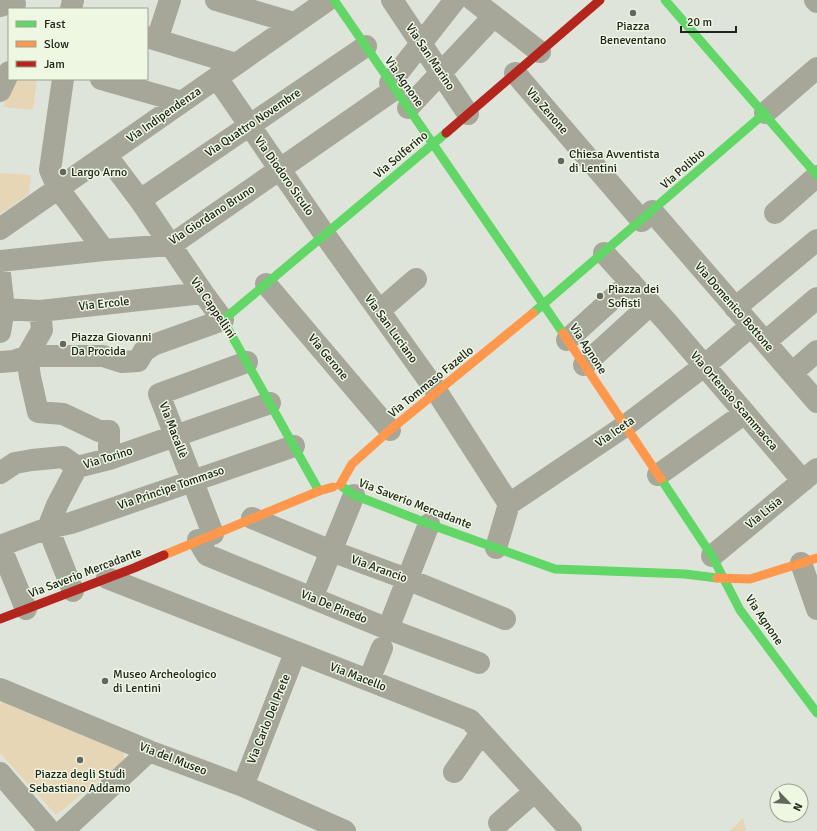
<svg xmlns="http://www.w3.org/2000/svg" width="817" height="831" viewBox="0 0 817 831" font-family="Signika,sans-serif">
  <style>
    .green { fill: #e7d6b5 }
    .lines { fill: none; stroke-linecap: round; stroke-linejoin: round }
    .street { stroke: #a6a799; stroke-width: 22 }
    .fast { stroke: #63d668; stroke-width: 9 }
    .slow { stroke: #ff974d; stroke-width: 9 }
    .jam { stroke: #b3261e; stroke-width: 9 }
    .poi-dot { fill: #63675e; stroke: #edf7e2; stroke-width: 1.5 }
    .labels { text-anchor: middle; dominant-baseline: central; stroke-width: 3; stroke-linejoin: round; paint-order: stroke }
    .poi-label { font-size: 12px; fill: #20241c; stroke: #edf7e2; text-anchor: start }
    .street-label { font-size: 12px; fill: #20241c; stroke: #edf7e2 }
  </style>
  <rect width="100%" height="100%" fill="#dfe4da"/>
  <path class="green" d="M14,79H37L33,110L3,107Z
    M0,173L31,175L29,194L0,214Z
    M4,700L124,751V760L56,815L0,753V704Z
    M743,818L746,831H730Z"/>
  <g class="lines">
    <path class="street" d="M216,0L294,23
      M392,0L468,114
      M473,0L540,52
      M815,0L817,2
      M0,6L6,4H15
      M71,9L73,0
      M147,37L236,64
      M157,40L170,0
      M515,73L642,221
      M217,78L325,235L437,392L509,504
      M63,79L50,170L58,188L104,250
      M101,79L182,102
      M390,83L455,0
      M0,91L9,72
      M408,108L494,16
      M765,113L817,68
      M140,200L366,46
      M652,211L817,402
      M775,213L817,176
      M0,229L328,0
      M604,253L666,321L803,481
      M0,261L104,250L171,245L395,89
      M0,274L4,309L0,332
      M266,284L390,430
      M735,308L817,240
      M4,309L40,311L203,293
      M40,311L42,330L27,356L30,377L38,412L63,414L99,431H109V459
      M379,311L416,279
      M567,340L631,282
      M765,342L817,298
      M0,362L14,361L27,356H103L122,362L138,361L144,351L153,345L223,320L203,293L140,200L106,155
      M584,365L651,304
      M792,373L817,351
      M0,473L15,463L32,460L63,457L77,467
      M658,475L745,413
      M252,518L331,551L407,579L505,619
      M213,534L159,394L247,362
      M198,540L207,555L388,629L479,663
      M496,548L509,504L625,426L704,366L751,326
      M712,556L817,469
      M801,563L817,609
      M107,578L470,720L571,831
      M73,591L48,528L71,523L294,446
      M312,598L354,495
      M26,609L0,546L48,528L57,505L77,467L109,459L270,403
      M388,629L429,524
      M369,680L382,648
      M0,689L149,751L243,786L345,831
      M454,772L481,733
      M0,773L50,831
      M243,786L295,653
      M499,823L534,792
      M63,831L149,751"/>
    <path class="fast" d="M334,0L563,333
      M665,0L817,175
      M533,313L765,113
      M661,479L712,556L740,610L817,713
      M340,485L354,495L429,524L555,569L685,574L717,578
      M319,491L223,320L446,133"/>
    <path class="slow" d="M563,333L661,479
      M340,485L352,464L390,430L533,313
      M164,555L319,491L333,487
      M717,578L750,579L817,558"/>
    <path class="jam" d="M446,133L600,0
      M0,619L134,568L164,555"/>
  </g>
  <g class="poi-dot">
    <circle cx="633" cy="13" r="4"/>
    <circle cx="561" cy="161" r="4"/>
    <circle cx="63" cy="172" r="4"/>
    <circle cx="600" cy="296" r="4"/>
    <circle cx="63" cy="344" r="4"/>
    <circle cx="105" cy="681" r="4"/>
    <circle cx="80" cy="760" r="4"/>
  </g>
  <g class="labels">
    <g class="poi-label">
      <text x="633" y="26" text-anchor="middle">Piazza<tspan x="633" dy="14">Beneventano</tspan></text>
      <text x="569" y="154">Chiesa Avventista<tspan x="569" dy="14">di Lentini</tspan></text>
      <text x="71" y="172">Largo Arno</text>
      <text x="608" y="289">Piazza dei<tspan x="608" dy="14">Sofisti</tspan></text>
      <text x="71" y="337">Piazza Giovanni<tspan x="71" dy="14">Da Procida</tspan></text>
      <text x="113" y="674">Museo Archeologico<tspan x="113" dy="14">di Lentini</tspan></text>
      <text x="80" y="774" text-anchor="middle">Piazza degli Studi<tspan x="80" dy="14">Sebastiano Addamo</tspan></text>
    </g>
    <g class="street-label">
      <text transform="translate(430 57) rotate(56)">Via San Marino</text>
      <text transform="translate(404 82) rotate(55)">Via Agnone</text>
      <text transform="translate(547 111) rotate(49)">Via Zenone</text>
      <text transform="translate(164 115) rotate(-35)">Via Indipendenza</text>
      <text transform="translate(253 123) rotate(-34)">Via Quattro Novembre</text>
      <text transform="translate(401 155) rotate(-40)">Via Solferino</text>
      <text transform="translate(683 169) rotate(-41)">Via Polibio</text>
      <text transform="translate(284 176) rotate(55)">Via Diodoro Siculo</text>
      <text transform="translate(212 215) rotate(-33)">Via Giordano Bruno</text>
      <text transform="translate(104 304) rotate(-6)">Via Ercole</text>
      <text transform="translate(734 307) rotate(49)">Via Domenico Bottone</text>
      <text transform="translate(213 308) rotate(56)">Via Cappellini</text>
      <text transform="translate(391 329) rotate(54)">Via San Luciano</text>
      <text transform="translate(588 349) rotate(57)">Via Agnone</text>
      <text transform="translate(328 357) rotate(50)">Via Gerone</text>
      <text transform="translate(431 382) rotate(-39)">Via Tommaso Fazello</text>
      <text transform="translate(734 401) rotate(49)">Via Ortensio Scammacca</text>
      <text transform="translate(173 430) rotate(69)">Via Macallè</text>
      <text transform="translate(615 432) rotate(-35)">Via Iceta</text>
      <text transform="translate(108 458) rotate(-17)">Via Torino</text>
      <text transform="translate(171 488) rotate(-19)">Via Principe Tommaso</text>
      <text transform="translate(415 504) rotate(21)">Via Saverio Mercadante</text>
      <text transform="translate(764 513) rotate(-39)">Via Lisia</text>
      <text transform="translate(379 569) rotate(20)">Via Arancio</text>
      <text transform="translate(85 573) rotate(-21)">Via Saverio Mercadante</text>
      <text transform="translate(334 607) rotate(22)">Via De Pinedo</text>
      <text transform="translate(764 620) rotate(56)">Via Agnone</text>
      <text transform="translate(358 677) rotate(21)">Via Macello</text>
      <text transform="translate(269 719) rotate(-68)">Via Carlo Del Prete</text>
      <text transform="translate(173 759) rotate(21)">Via del Museo</text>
    </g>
  </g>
  <rect x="8" y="8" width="140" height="72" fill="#edf7e2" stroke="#9ba393"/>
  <rect x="16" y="21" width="20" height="6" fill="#63d668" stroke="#9ba393"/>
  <text x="44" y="28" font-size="12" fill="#20241c">Fast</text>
  <rect x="16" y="41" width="20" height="6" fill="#ff974d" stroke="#9ba393"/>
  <text x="44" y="48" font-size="12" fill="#20241c">Slow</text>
  <rect x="16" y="61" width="20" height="6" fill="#b3261e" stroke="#9ba393"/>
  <text x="44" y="68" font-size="12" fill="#20241c">Jam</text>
  <g transform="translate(789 803) rotate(115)"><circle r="19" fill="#edf7e2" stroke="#9ba393"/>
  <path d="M0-3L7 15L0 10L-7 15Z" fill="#63675e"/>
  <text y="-6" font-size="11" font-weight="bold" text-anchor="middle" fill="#20241c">N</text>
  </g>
  <path d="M681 26v6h55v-6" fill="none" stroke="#20241c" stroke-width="2"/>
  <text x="687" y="26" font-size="12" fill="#20241c" stroke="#edf7e2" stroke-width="3" paint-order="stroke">20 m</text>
</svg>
